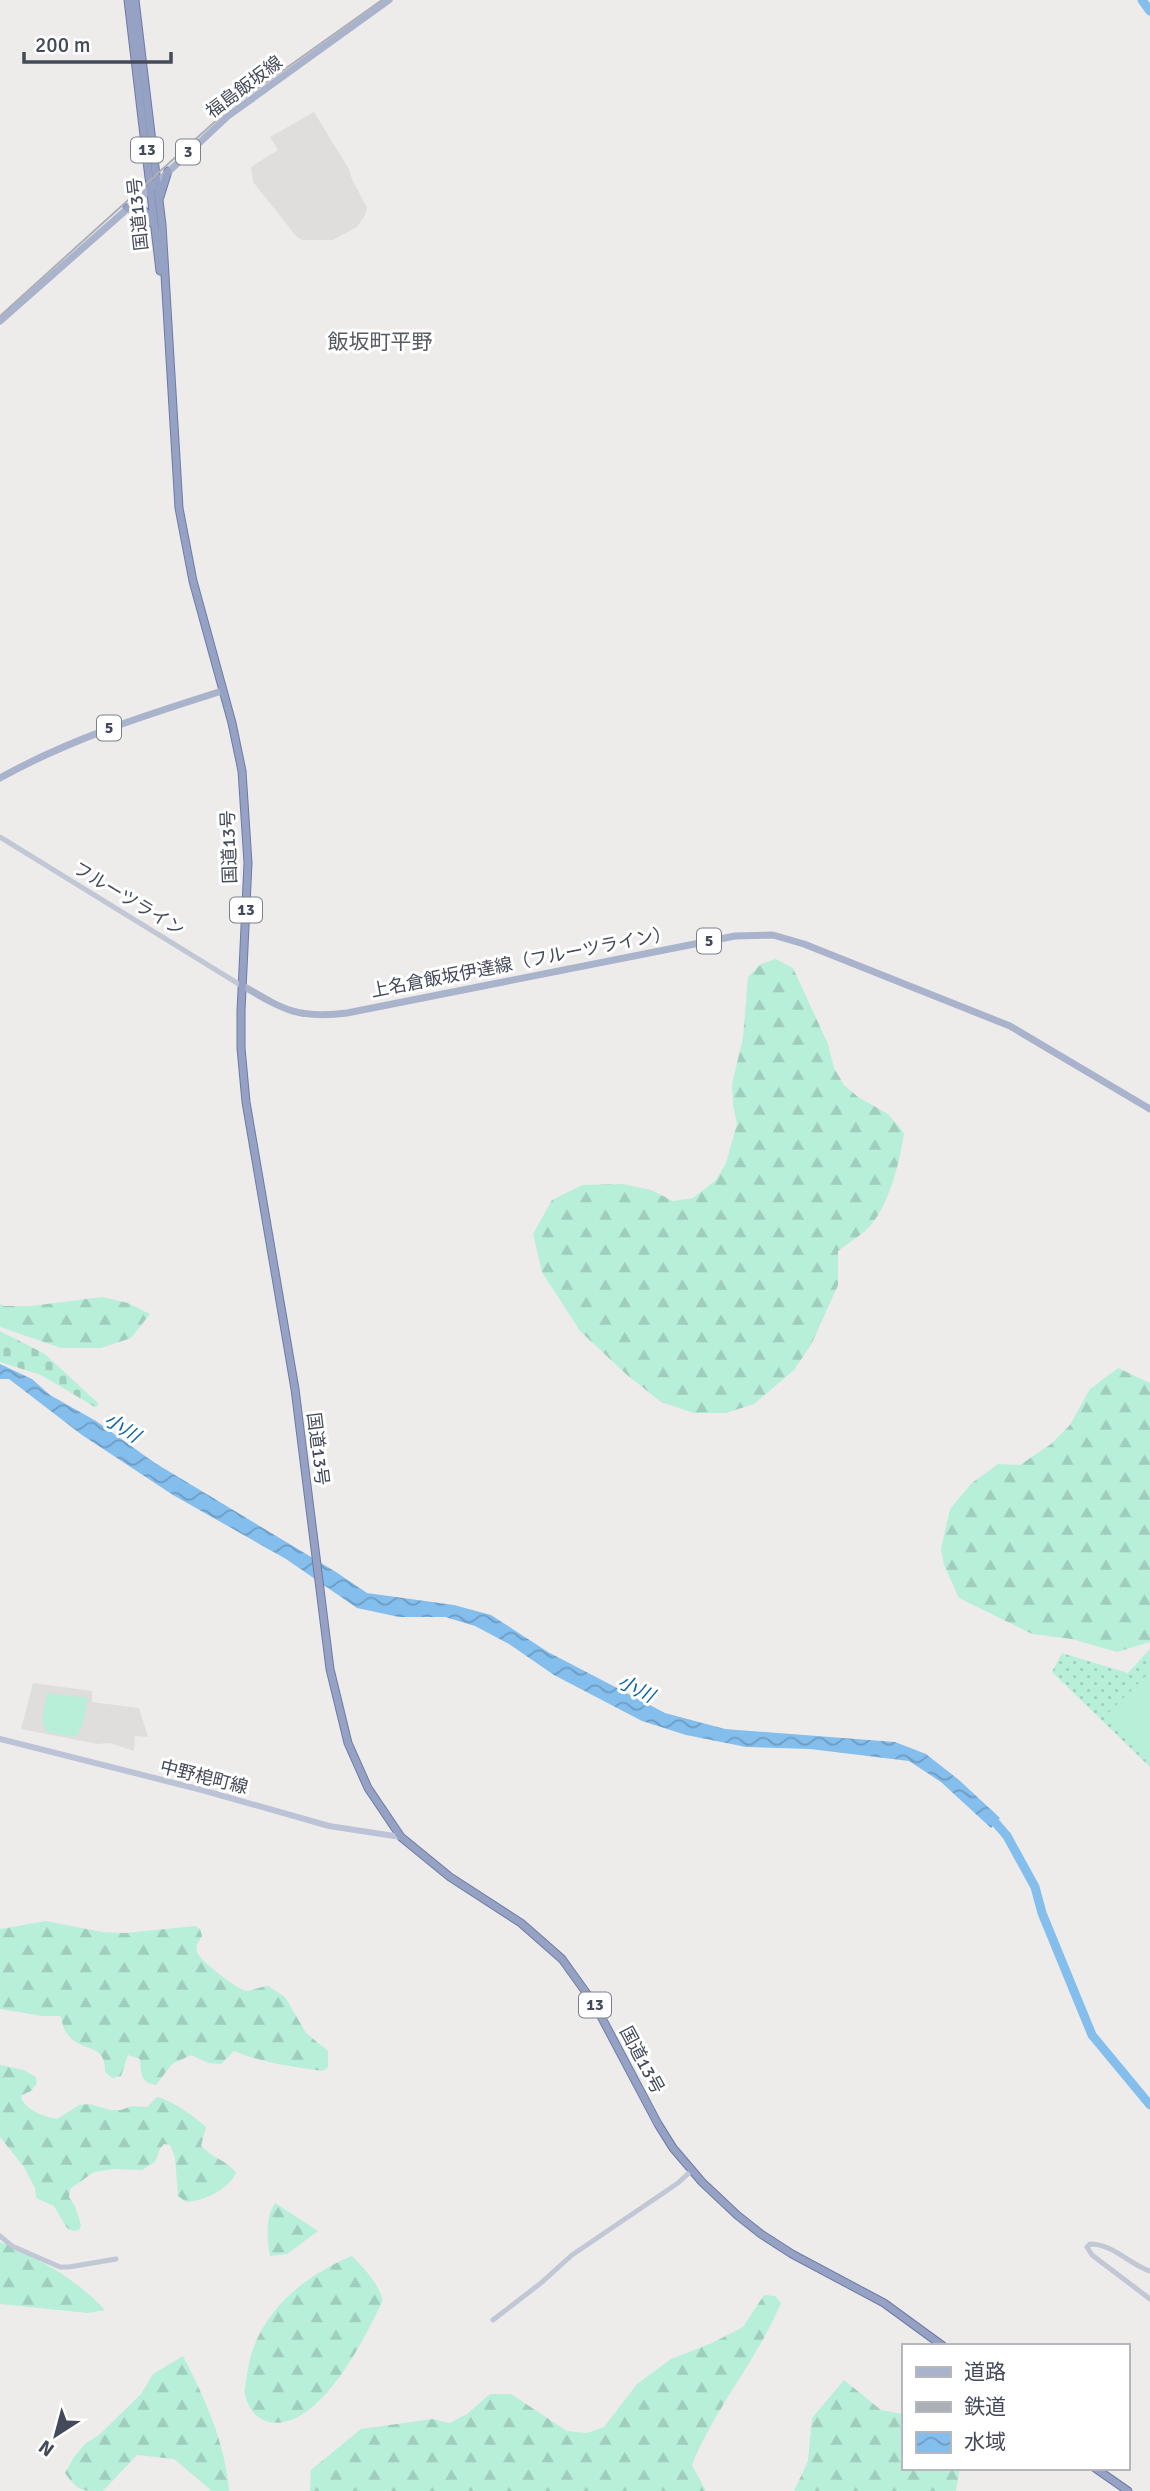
<svg xmlns="http://www.w3.org/2000/svg" width="1150" height="2491" viewBox="0 0 1150 2491" font-family="Signika,'Noto Sans JP',sans-serif">
  <style>
    .education { fill: #e0dddd }
    .forest { fill: url(#forest-firs) }
    .cemetery { fill: url(#cemetery-stones) }
    .park { fill: url(#park-dots) }
    .pitch { fill: #b7efd9 }
    .water { fill: url(#water-waves) }
    .lines { fill: none; stroke-linecap: round; stroke-linejoin: round }
    .river { stroke: #83beed; stroke-width: 9 }
    .trunk-casing { stroke: #6d7ba8; stroke-width: 9 }
    .tertiary { stroke: #c1c7d4; stroke-width: 5 }
    .secondary { stroke: #bdc3d6; stroke-width: 6 }
    .primary { stroke: #aab3cc; stroke-width: 7 }
    .trunk { stroke: #96a2c4; stroke-width: 7 }
    .rail { stroke: #adafb6; stroke-width: 2 }
    .labels { text-anchor: middle; dominant-baseline: central; stroke-width: 6; stroke-linejoin: round; paint-order: stroke }
    .shield { fill: #fff; stroke: #7c808b; stroke-width: 2 }
    .shield-label { font-size: 16px; font-weight: bold; fill: #444a59 }
    .street-label { font-size: 18px; fill: #444a59; stroke: #fff }
    .water-label { font-size: 19px; font-style: italic; fill: #0961a7; stroke: #fff }
    .quarter-label { font-size: 21px; fill: #585a61; stroke: #fff }
  </style>
  <defs>
    <pattern id="forest-firs" width="22" height="20" patternUnits="userSpaceOnUse" patternTransform="scale(1.75)"><rect width="22" height="20" fill="#b7efd9"/><path d="M5 1l3.5 6h-7zM16 11l3.5 6h-7z" fill="#9fcebc"/></pattern>
    <pattern id="cemetery-stones" width="16" height="16" patternUnits="userSpaceOnUse" patternTransform="scale(1.75)"><rect width="16" height="16" fill="#b7efd9"/><path d="M2 7V4a2 2 0 0 1 4 0v3zM10 15v-3a2 2 0 0 1 4 0v3z" fill="#9fcebc"/></pattern>
    <pattern id="park-dots" width="8" height="8" patternUnits="userSpaceOnUse" patternTransform="scale(1.75)"><rect width="8" height="8" fill="#b7efd9"/><path d="M2 2h.1M6 6h.1" fill="none" stroke="#9fcebc" stroke-width="1.8" stroke-linecap="round"/></pattern>
    <pattern id="water-waves" width="16" height="10" patternUnits="userSpaceOnUse" patternTransform="scale(1.75)"><rect width="16" height="10" fill="#83beed"/><path d="M0 5q4-4 8 0t8 0" fill="none" stroke="#6d9cc3"/></pattern>
  </defs>
  <rect width="100%" height="100%" fill="#eeeceb"/>
  <path class="education" d="M314,112L350,171L351,177L367,208L365,215L357,227L333,240H302L296,236L253,182L251,167L278,150L270,137Z
    M33,1683L92,1691V1702L139,1708L148,1737L135,1736L134,1751L110,1743L97,1744L21,1729Z"/>
  <path class="forest" d="M776,959L793,968L828,1044L834,1068L844,1085L858,1097L888,1114L904,1133C900,1162 888,1211 865,1231C857,1238 847,1244 838,1251V1285L811,1345L794,1370L754,1404L726,1413H694L661,1402L626,1374L580,1331L542,1272L533,1234L552,1200L582,1185L623,1184L651,1190L673,1201L693,1198L716,1180L726,1163L737,1124L733,1105L732,1084L743,1038L748,977L761,964Z
    M102,1297L128,1303L150,1314L131,1338L101,1348H61L0,1327V1304L4,1306H31Z
    M1118,1368L1150,1383V1642L1117,1652L1072,1639L1032,1634L959,1598L944,1565L941,1549L950,1509L972,1483L998,1464L1020,1465L1051,1444L1070,1425L1090,1389Z
    M46,1921L102,1932L126,1933L195,1926L200,1929L202,1936C199,1941 195,1946 197,1952C199,1960 237,1989 246,1991C253,1991 261,1986 268,1986L285,1997L306,2033L328,2051V2067L323,2071C292,2067 263,2063 234,2051L221,2064L209,2063L191,2055L172,2064L156,2085C140,2083 141,2072 140,2059L128,2055L121,2076L112,2078L105,2072C106,2040 80,2055 66,2032C62,2027 63,2021 60,2016H43L0,2009V1929Z
    M0,2065L24,2070L36,2077L37,2083L31,2091L22,2095L21,2099C30,2112 42,2116 57,2119L79,2105L90,2104L110,2110H121L132,2106L147,2107L157,2097C169,2099 196,2117 206,2127L201,2146C212,2157 226,2161 236,2172C231,2188 203,2202 186,2202L178,2196L175,2157L170,2145L164,2144L160,2149L155,2162L142,2170L114,2169L94,2172L70,2189L69,2197L75,2206L81,2225L79,2230L73,2231L67,2228L54,2206L36,2198L35,2188L24,2167L0,2137Z
    M275,2203L318,2231L287,2254L270,2256C267,2239 265,2218 275,2203Z
    M0,2242C40,2259 75,2278 105,2310L88,2313L0,2304Z
    M352,2256C365,2269 377,2282 383,2300C365,2338 319,2432 269,2422C256,2419 248,2408 245,2395C244,2387 247,2377 248,2369C257,2314 303,2276 352,2256Z
    M764,2295L775,2296L781,2303C757,2360 715,2408 692,2465L706,2491H310L311,2470L361,2429L432,2419L450,2423L467,2414L490,2394H511L567,2431L587,2433L604,2427L637,2384L671,2359L712,2343L743,2327Z
    M183,2356C204,2396 226,2445 229,2491H212L174,2459L137,2455L103,2491C80,2491 78,2491 65,2473L74,2457L86,2443L99,2435L141,2394L153,2374Z
    M844,2380L881,2410L903,2414V2468H960L956,2491H794L808,2461L812,2418Z"/>
  <path class="cemetery" d="M0,1331L45,1354L99,1404L95,1407L41,1375L0,1362Z"/>
  <path class="park" d="M1150,1649V1767L1052,1672L1062,1653L1128,1673Z"/>
  <path class="pitch" d="M1150,1672V1760L1107,1714Z
    M47,1693L88,1698L82,1727L75,1737L47,1732L42,1721Z"/>
  <path class="water" d="M0,1364L32,1379L50,1395L96,1421L155,1463L336,1572L367,1593L454,1605L491,1615L548,1652L665,1713L725,1729L895,1742L926,1754L959,1780L1000,1818L991,1828L941,1782L909,1761L810,1749L746,1747L686,1735L642,1721L554,1675L509,1644L475,1626L445,1617H399L357,1608L286,1559L173,1495L82,1435L9,1379H0Z"/>
  <g class="lines">
    <path class="river" d="M1142,0L1150,11
      M988,1814L1007,1836L1035,1887L1042,1913L1092,2035L1150,2105"/>
    <defs>
      <path id="trunk" d="M128,0L160,271
        M135,0L162,225L179,508L193,581L232,723L242,771L248,863L241,1011V1048L246,1102L295,1389L330,1669L348,1743L368,1788L401,1837L450,1877L521,1923L562,1959L595,2005L658,2124L673,2148L702,2182L737,2215L761,2234L792,2254L884,2303L943,2346
        M160,197L168,171
        M127,208C140,206 148,210 152,223
        M1095,2468L1128,2491"/>
    </defs>
    <use href="#trunk" class="trunk-casing"/>
    <path class="tertiary" d="M0,837L242,986
      M0,2236L12,2246L60,2267H69L116,2259
      M1150,2271C1129,2264 1113,2244 1090,2244L1087,2247L1092,2255L1150,2299
      M493,2320L541,2283L572,2255L678,2183L692,2170"/>
    <path class="secondary" d="M0,1739L202,1790L329,1826L401,1837"/>
    <path class="primary" d="M0,321L151,188L228,116L389,0
      M0,778C70,739 146,715 222,691
      M243,986C284,1010 298,1019 347,1013L735,936L773,935L804,944L1010,1026L1150,1109"/>
    <use href="#trunk" class="trunk"/>
    <path class="rail" d="M0,316L230,108L382,0"/>
  </g>
  <g class="labels">
    <g class="shield">
      <rect x="131" y="137.5" width="32" height="25" rx="5"/>
      <rect x="176" y="139.5" width="24" height="25" rx="5"/>
      <rect x="97" y="715.5" width="24" height="25" rx="5"/>
      <rect x="230" y="897.5" width="32" height="25" rx="5"/>
      <rect x="697" y="928.5" width="24" height="25" rx="5"/>
      <rect x="579" y="1992.5" width="32" height="25" rx="5"/>
    </g>
    <g class="shield-label">
      <text x="147" y="150">13</text>
      <text x="188" y="152">3</text>
      <text x="109" y="728">5</text>
      <text x="246" y="910">13</text>
      <text x="709" y="941">5</text>
      <text x="595" y="2005">13</text>
    </g>
    <g class="street-label">
      <text transform="translate(244 87) rotate(-37)">福島飯坂線</text>
      <text transform="translate(138 214) rotate(-96)">国道13号</text>
      <text transform="translate(229 847) rotate(-92)">国道13号</text>
      <text transform="translate(129 899) rotate(31)">フルーツライン</text>
      <text transform="translate(521 962) rotate(-11)">上名倉飯坂伊達線（フルーツライン）</text>
      <text transform="translate(318 1449) rotate(83)">国道13号</text>
      <text transform="translate(204 1777) rotate(14)">中野梍町線</text>
      <text transform="translate(642 2060) rotate(62)">国道13号</text>
    </g>
    <g class="water-label">
      <text transform="translate(122 1428) rotate(32)">小川</text>
      <text transform="translate(636 1689) rotate(26)">小川</text>
    </g>
    <g class="quarter-label">
      <text x="380" y="342">飯坂町平野</text>
    </g>
  </g>
  <rect x="902" y="2344" width="228" height="126" fill="#ffffff" stroke="#b4b7bd" stroke-width="2"/>
  <rect x="916" y="2367" width="35" height="10" fill="#aab3cc" stroke="#b4b7bd" stroke-width="2"/>
  <text x="964" y="2379" font-size="21" fill="#444a59">道路</text>
  <rect x="916" y="2402" width="35" height="10" fill="#adafb6" stroke="#b4b7bd" stroke-width="2"/>
  <text x="964" y="2414" font-size="21" fill="#444a59">鉄道</text>
  <rect x="916" y="2432" width="35" height="21" fill="url(#water-waves)" stroke="#b4b7bd" stroke-width="2"/>
  <text x="964" y="2449" font-size="21" fill="#444a59">水域</text>
  <g transform="translate(56 2435) rotate(216)" stroke="#ffffff" stroke-width="5" paint-order="stroke">
  <path d="M0-5L12 26L0 18L-12 26Z" fill="#444a59"/>
  <text y="-10" font-size="19" font-weight="bold" text-anchor="middle" fill="#444a59">N</text>
  </g>
  <path d="M24 52v10h147v-10" fill="none" stroke="#444a59" stroke-width="3.5"/>
  <text x="35" y="52" font-size="21" fill="#444a59" stroke="#ffffff" stroke-width="5" paint-order="stroke">200 m</text>
</svg>
